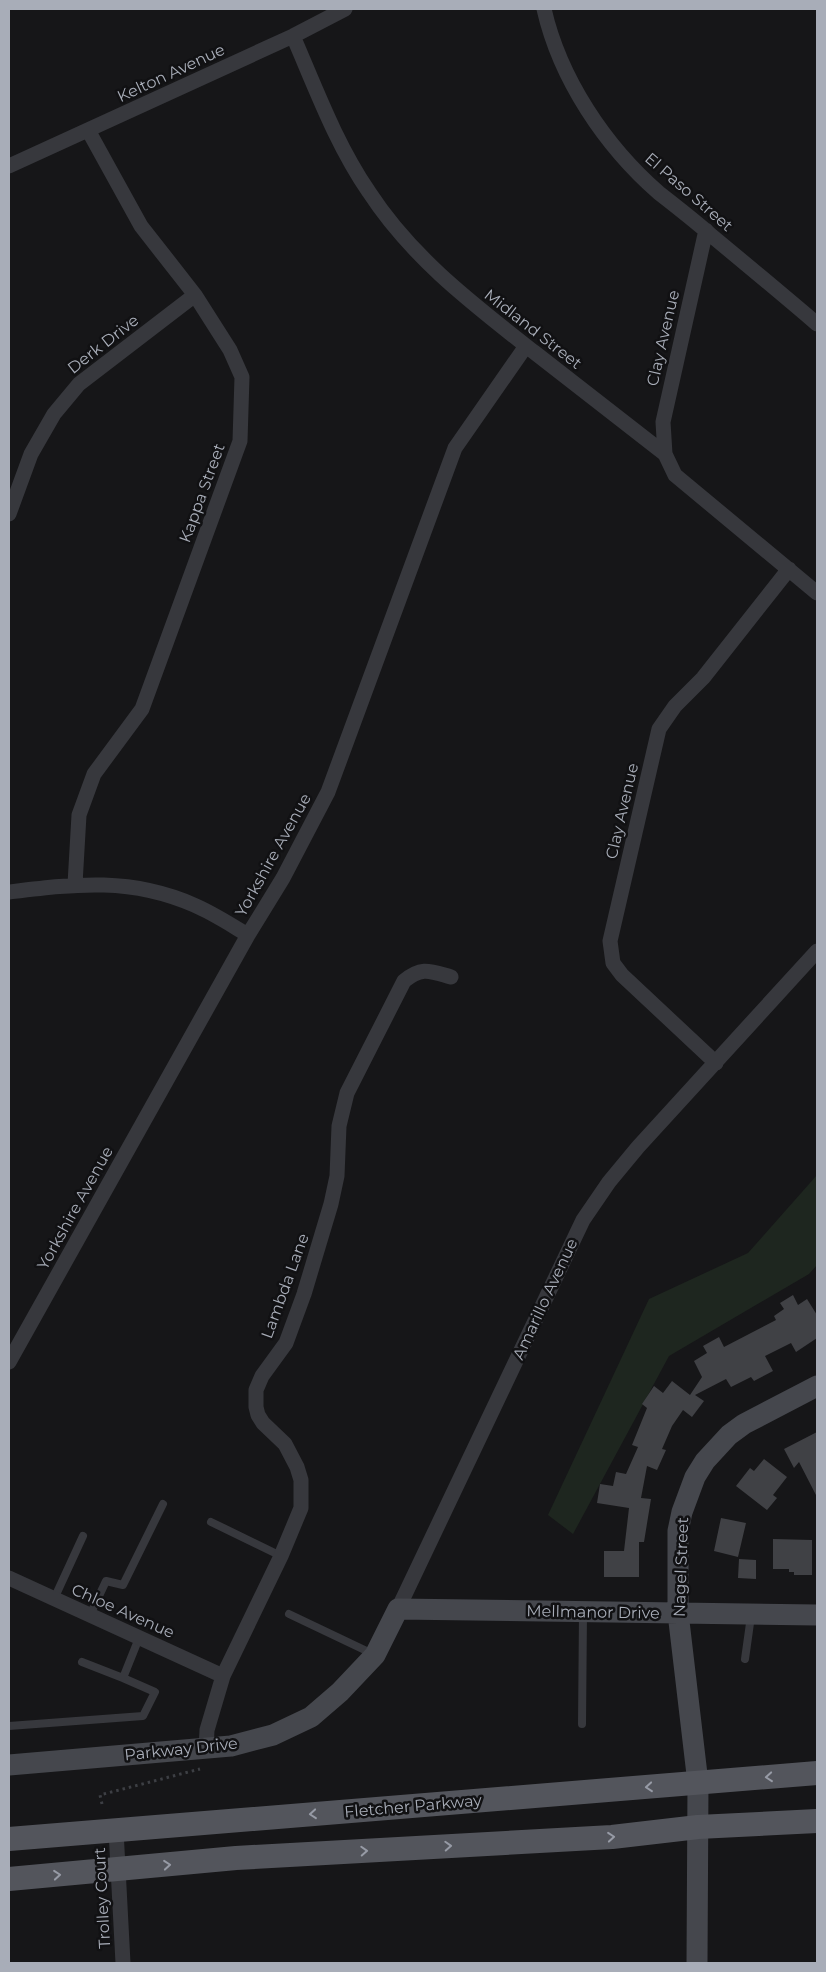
<svg xmlns="http://www.w3.org/2000/svg" width="826" height="1972" viewBox="0 0 826 1972" font-family="Montserrat,sans-serif">
  <style>
    .green { fill: #1e261f }
    .building { fill: #404145 }
    .lines { fill: none; stroke-linecap: round; stroke-linejoin: round }
    .path { stroke: #3d3f44; stroke-width: 3; stroke-dasharray: 2.5 4; stroke-linecap: butt }
    .lane { stroke: #37383d; stroke-width: 8 }
    .street { stroke: #37383d; stroke-width: 15 }
    .secondary { stroke: #45474d; stroke-width: 21 }
    .primary { stroke: #53555c; stroke-width: 24 }
    .oneway { stroke: #979ba6 }
    .labels { text-anchor: middle; dominant-baseline: central; stroke-width: 5; stroke-linejoin: round; paint-order: stroke }
    .street-label { font-size: 16px; fill: #a8adb8; stroke: #111113 }
  </style>
  <rect width="100%" height="100%" fill="#161618"/>
  <path class="green" d="M817,1175V1265L809,1274L669,1356L573,1534L548,1515L649,1299L748,1253Z"/>
  <path class="building" d="M793,1295L798,1305L807,1299L817,1315V1338L796,1352L791,1343L765,1356L773,1371L754,1381L751,1377L731,1387L726,1379L695,1395L704,1401L692,1417L683,1410L672,1426L662,1449L666,1450L657,1470L647,1466L641,1498L651,1499L644,1542H639V1577H604V1551H624L629,1508L597,1503L600,1484L613,1486L616,1472L626,1474L638,1447L632,1445L647,1408L642,1404L654,1386L663,1393L672,1381L690,1395L702,1377L694,1361L707,1353L703,1346L719,1337L724,1347L776,1320L774,1316L784,1309L780,1303Z
    M817,1432V1497L799,1462L794,1468L784,1449Z
    M764,1459L787,1477L773,1495L777,1498L767,1510L736,1486L750,1468L754,1471Z
    M721,1518L746,1523L738,1557L714,1551Z
    M773,1539L812,1540V1575H794V1572H789V1569H773Z
    M739,1559L756,1560V1579L738,1578Z"/>
  <g class="lines">
    <path class="path" d="M102,1804L100,1795L200,1769"/>
    <path class="lane" d="M211,1522L281,1556
      M54,1599L83,1536
      M289,1614L373,1654
      M90,1615L106,1581L123,1585L163,1504
      M745,1659L751,1616
      M82,1662L123,1678
      M582,1724L583,1613
      M9,1726L143,1716L155,1692L123,1678L139,1638"/>
    <path class="street" d="M544,9C560,79 605,146 659,193C677,207 695,221 712,236C747,265 782,294 817,324
      M293,36C316,89 336,144 369,192C412,258 473,304 534,352C578,386 621,420 665,454L675,475L817,593
      M9,166L293,36L345,9
      M665,454L663,422L706,230
      M9,514L31,454L54,414L79,384L195,295
      M75,884L79,815L94,774L142,709L240,441L242,377L230,350L195,295L141,226L88,130
      M9,892C76,884 130,877 194,905C213,913 231,925 248,935
      M716,1063L622,975L613,963L610,941L659,729L675,706L703,678L789,569
      M9,1362L248,935L283,878L328,792L455,448L526,346
      M9,1578L223,1676
      M398,1609L583,1220L609,1182L638,1147L817,951
      M206,1749L207,1730L223,1676L281,1556L301,1508V1480L297,1467L285,1444L263,1423L258,1415L256,1407V1390L262,1376L286,1343L304,1294L331,1204L337,1176L339,1126L347,1093L404,981C422,966 430,971 451,977
      M116,1830L123,1963"/>
    <path class="secondary" d="M9,1765L231,1746L273,1735L311,1717L340,1692L375,1655L398,1609L817,1615
      M697,1963L698,1783L678,1613V1531L682,1512L695,1477L705,1461L729,1435L744,1424L817,1386"/>
    <path class="primary" d="M9,1839L817,1773
      M9,1879L236,1858L612,1837L698,1827L817,1821"/>
  </g>
  <defs><path id="oneway-chevron" d="M-2-3.5L2.5 0L-2 3.5" fill="none" stroke-width="1.6" stroke-linecap="round" stroke-linejoin="round" transform="scale(1.25)"/></defs>
  <g class="oneway">
    <use href="#oneway-chevron" transform="translate(769 1777) rotate(175)"/>
    <use href="#oneway-chevron" transform="translate(649 1787) rotate(175)"/>
    <use href="#oneway-chevron" transform="translate(313 1814) rotate(175)"/>
    <use href="#oneway-chevron" transform="translate(611 1837) rotate(-5)"/>
    <use href="#oneway-chevron" transform="translate(448 1846) rotate(-3)"/>
    <use href="#oneway-chevron" transform="translate(364 1851) rotate(-3)"/>
    <use href="#oneway-chevron" transform="translate(167 1865) rotate(-5)"/>
    <use href="#oneway-chevron" transform="translate(57 1875) rotate(-5)"/>
  </g>
  <g class="labels">
    <g class="street-label">
      <text transform="translate(171 73) rotate(-25)">Kelton Avenue</text>
      <text transform="translate(689 192) rotate(41)">El Paso Street</text>
      <text transform="translate(533 329) rotate(38)">Midland Street</text>
      <text transform="translate(663 338) rotate(-77)">Clay Avenue</text>
      <text transform="translate(103 344) rotate(-38)">Derk Drive</text>
      <text transform="translate(202 493) rotate(-70)">Kappa Street</text>
      <text transform="translate(622 811) rotate(-77)">Clay Avenue</text>
      <text transform="translate(273 855) rotate(-61)">Yorkshire Avenue</text>
      <text transform="translate(75 1208) rotate(-61)">Yorkshire Avenue</text>
      <text transform="translate(285 1286) rotate(-70)">Lambda Lane</text>
      <text transform="translate(545 1299) rotate(-65)">Amarillo Avenue</text>
      <text transform="translate(681 1567) rotate(-88)">Nagel Street</text>
      <text transform="translate(123 1611) rotate(24)">Chloe Avenue</text>
      <text transform="translate(593 1612) rotate(1)">Mellmanor Drive</text>
      <text transform="translate(181 1749) rotate(-6)">Parkway Drive</text>
      <text transform="translate(413 1806) rotate(-5)">Fletcher Parkway</text>
      <text transform="translate(102 1898) rotate(-93)">Trolley Court</text>
    </g>
  </g>
  <rect width="826" height="1972" fill="none" stroke="#a8adb8" stroke-width="20"/>
</svg>
